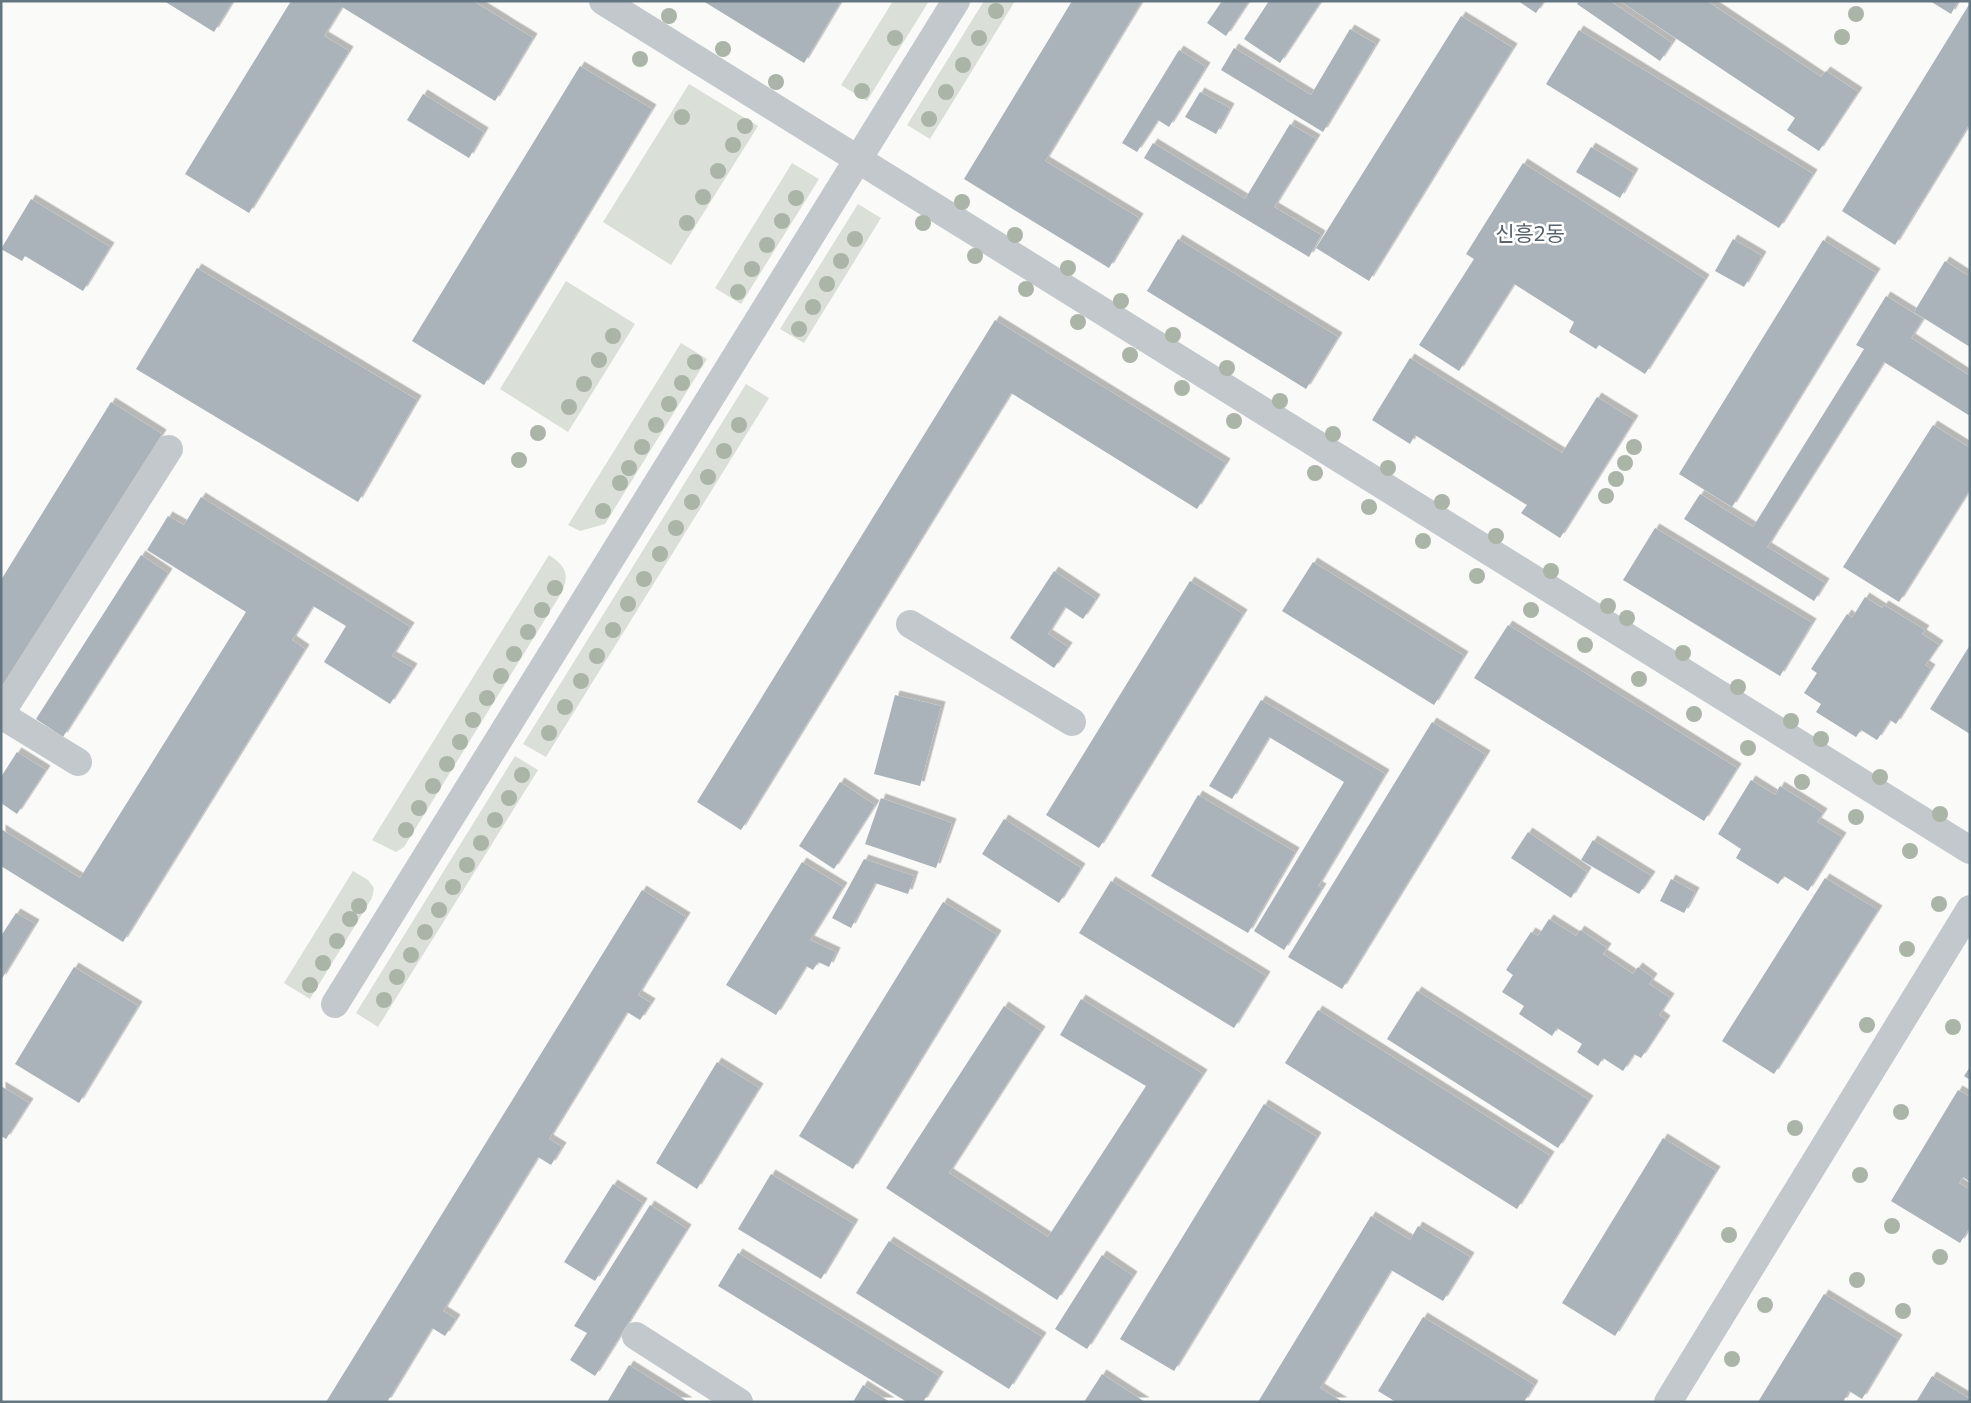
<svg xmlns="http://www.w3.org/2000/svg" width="1971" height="1403" viewBox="0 0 1971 1403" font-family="Commissioner,'Noto Sans KR',sans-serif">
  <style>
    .green { fill: #dadfd7 }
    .building { fill: #aab3b9; filter: url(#shadow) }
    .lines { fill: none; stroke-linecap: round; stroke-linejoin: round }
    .minor { stroke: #c3c8cc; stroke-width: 28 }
    .tree { fill: #aab4a7 }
    .labels { text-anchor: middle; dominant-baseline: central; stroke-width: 5; stroke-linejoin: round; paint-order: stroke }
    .quarter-label { font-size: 21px; fill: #57646e; stroke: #fff }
  </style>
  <defs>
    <filter id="shadow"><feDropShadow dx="4.5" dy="-4.5" stdDeviation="0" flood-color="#0004"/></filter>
  </defs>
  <rect width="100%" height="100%" fill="#fafaf8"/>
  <path class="green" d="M893,1H929L867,101L841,85Z
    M984,1H1015L930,139L907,125Z
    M689,84L758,126L671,265L603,222Z
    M792,163L819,179L741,304L715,288Z
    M858,204L881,218L804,343L780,329Z
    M566,281L635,324L568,432L500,389Z
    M681,343L707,359L605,524L580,531L568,525Z
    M746,384L769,398L546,757L523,744Z
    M549,555C565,566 570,573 562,592L404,847L396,852L372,840Z
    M515,756L538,770L378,1027L356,1013Z
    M353,871L368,880L374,888L372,898L310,999L284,983Z"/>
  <path class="building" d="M164,1H233L214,32Z
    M291,1H473L533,38L495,101L342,7L324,36L349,51L249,213L185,174Z
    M703,1H841L804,63Z
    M1072,1H1142L1045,161L1139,218L1109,268L964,179Z
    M1222,1H1249L1226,36L1207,23Z
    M1269,1H1321L1280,63L1244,39Z
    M1518,1H1544L1536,13Z
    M1579,1H1610L1672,43L1660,61L1577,4Z
    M1620,1H1707L1821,77L1826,71L1858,92L1819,151L1787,130L1795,118Z
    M1930,1H1958L1951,14Z
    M1970,3V123L1895,245L1842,211Z
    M1461,16L1513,48L1369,281L1316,248Z
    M1350,29L1376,44L1323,132L1221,70L1234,48L1311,95Z
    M1579,30L1813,174L1779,228L1546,84Z
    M1179,50L1206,67L1169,127L1158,120L1137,152L1122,143Z
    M580,66L652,109L484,385L412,341Z
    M1200,92L1230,108L1216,134L1185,117Z
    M423,94L484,132L469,158L407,120Z
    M1290,124L1316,139L1274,207L1321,235L1309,257L1144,158L1153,143L1245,199Z
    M1591,147L1634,173L1620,198L1576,172Z
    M1523,163L1705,279L1645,374L1599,345L1596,349L1569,332L1574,322L1514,284L1459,371L1419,345L1474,259L1466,254Z
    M31,199L110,247L83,291L25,256L22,261L1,249Z
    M1178,239L1338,337L1306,389L1147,291Z
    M1733,239L1762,256L1744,287L1715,271Z
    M1823,240L1876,273L1732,507L1679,474Z
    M1945,261L1970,277V347L1914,312Z
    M197,268L417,400L358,502L136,369Z
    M1886,296L1923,319L1911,338L1970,376V416L1884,362L1767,547L1825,583L1814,601L1684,519L1700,494L1753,527L1864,349L1856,345Z
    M995,320L1226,463L1197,509L1011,393L741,830L697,802Z
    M1410,358L1562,453L1597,397L1634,420L1560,538L1521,513L1527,505L1415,435L1410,444L1372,420Z
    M111,402L162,434L4,693L1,691V580Z
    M1933,425L1970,448V489L1899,602L1843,567Z
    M201,497L410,627L392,656L413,668L390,704L324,662L346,626L313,606L292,640L305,649L123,942L1,866V829L80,878L246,612L147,550L168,516L184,525Z
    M1655,528L1812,623L1780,676L1623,580Z
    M141,555L168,573L63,737L36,719Z
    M1313,562L1464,656L1434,705L1282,611Z
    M1054,571L1096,599L1083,619L1065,607L1048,634L1068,647L1054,668L1010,638Z
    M1190,581L1243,614L1099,848L1046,815Z
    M1865,597L1882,608L1884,605L1925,630L1922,634L1939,645L1925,665L1931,669L1896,724L1890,720L1877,740L1861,730L1856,737L1816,712L1821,704L1804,693L1817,673L1811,669L1847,614L1852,618Z
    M1508,625L1737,768L1704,821L1474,678Z
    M1970,645V734L1930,709Z
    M895,695L941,706L920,786L874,774Z
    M1261,700L1385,774L1318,886L1322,888L1284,950L1254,931L1344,782L1269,737L1232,799L1209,786Z
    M1432,722L1486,755L1342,989L1288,957Z
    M17,752L46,770L17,814L1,803V777Z
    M1751,780L1775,795L1780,786L1823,813L1817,822L1842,837L1808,891L1784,876L1778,884L1736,858L1741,849L1718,834Z
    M840,782L875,805L834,869L799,846Z
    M1198,795L1295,852L1248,933L1151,876Z
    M881,798L952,823L936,868L865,844Z
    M1004,819L1081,868L1059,903L982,854Z
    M1528,832L1587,872L1571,898L1511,858Z
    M1593,840L1651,876L1639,894L1581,860Z
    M864,859L914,876L908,894L875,883L851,928L832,918Z
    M802,862L843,887L810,940L836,952L829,967L818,962L813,970L806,966L776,1015L726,985Z
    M1825,878L1878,910L1774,1074L1722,1041Z
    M1671,879L1695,892L1684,913L1660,901Z
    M1111,881L1266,976L1234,1028L1079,933Z
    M642,890L686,917L638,995L651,1003L640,1020L627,1012L549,1139L562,1147L551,1165L538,1157L443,1311L456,1319L445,1336L432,1328L387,1402H326Z
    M943,902L997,935L853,1169L799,1136Z
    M16,913L35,924L1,980V936Z
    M1549,919L1576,936L1580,930L1607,948L1603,954L1633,974L1638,967L1653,978L1649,984L1670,998L1659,1015L1666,1020L1641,1058L1634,1054L1623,1071L1603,1058L1598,1066L1577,1052L1582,1044L1557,1028L1552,1036L1519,1014L1524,1006L1502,992L1513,975L1506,970L1531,932L1538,936Z
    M74,967L138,1006L79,1103L15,1064Z
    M1417,991L1589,1100L1558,1148L1387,1039Z
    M1081,999L1203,1074L1057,1300L886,1188L1004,1006L1041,1031L949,1173L1048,1237L1146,1086L1060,1035Z
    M1318,1010L1550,1156L1517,1209L1285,1063Z
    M717,1062L759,1088L697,1189L656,1163Z
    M1970,1067V1080L1964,1076Z
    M1,1086L29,1103L6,1139L1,1136Z
    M1958,1090L1970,1097V1182L1963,1177L1959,1183L1970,1190V1227L1960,1243L1891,1201Z
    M1264,1104L1317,1137L1174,1371L1120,1339Z
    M1663,1138L1716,1171L1615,1336L1562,1303Z
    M771,1174L854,1224L821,1279L738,1229Z
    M613,1184L643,1203L595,1281L564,1262Z
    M650,1205L687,1229L595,1376L570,1360L587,1333L574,1326Z
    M1371,1216L1410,1240L1418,1226L1470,1257L1443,1301L1391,1270L1320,1388L1343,1402H1258Z
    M889,1241L1042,1337L1009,1389L856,1293Z
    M738,1253L939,1376L923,1402H907L718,1286Z
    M1102,1255L1133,1276L1087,1349L1055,1329Z
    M1824,1294L1898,1339L1862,1399L1849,1391L1843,1402H1758Z
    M1423,1317L1534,1385L1524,1402H1396L1378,1391Z
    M629,1365L688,1402H607Z
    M1102,1374L1145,1402H1084Z
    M1932,1376L1970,1399V1402H1916Z
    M863,1385L890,1402H853Z"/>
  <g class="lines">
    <path class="minor" d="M603,1L1970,850
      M910,624L1072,722
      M1,713L169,449
      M1,715L78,762
      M335,1004L956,1
      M636,1336L739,1402
      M1668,1402L1970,909"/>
  </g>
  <g class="tree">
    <circle cx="996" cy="11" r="8"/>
    <circle cx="1856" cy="14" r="8"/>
    <circle cx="669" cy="16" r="8"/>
    <circle cx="1842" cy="37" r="8"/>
    <circle cx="895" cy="38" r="8"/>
    <circle cx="979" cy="38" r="8"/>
    <circle cx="723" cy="49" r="8"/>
    <circle cx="640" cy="59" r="8"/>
    <circle cx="963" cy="65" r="8"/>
    <circle cx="776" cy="82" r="8"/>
    <circle cx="862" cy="91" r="8"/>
    <circle cx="946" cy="92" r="8"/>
    <circle cx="682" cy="117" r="8"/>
    <circle cx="929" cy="119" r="8"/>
    <circle cx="745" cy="126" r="8"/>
    <circle cx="733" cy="145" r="8"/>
    <circle cx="718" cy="171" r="8"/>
    <circle cx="703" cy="197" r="8"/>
    <circle cx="796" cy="198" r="8"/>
    <circle cx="962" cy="202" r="8"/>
    <circle cx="782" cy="221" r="8"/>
    <circle cx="687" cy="223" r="8"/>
    <circle cx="923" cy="223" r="8"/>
    <circle cx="1015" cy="235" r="8"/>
    <circle cx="855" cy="239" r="8"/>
    <circle cx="767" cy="245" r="8"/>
    <circle cx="975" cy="256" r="8"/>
    <circle cx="841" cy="261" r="8"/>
    <circle cx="1068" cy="268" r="8"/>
    <circle cx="752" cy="269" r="8"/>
    <circle cx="827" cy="284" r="8"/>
    <circle cx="1026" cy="289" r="8"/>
    <circle cx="738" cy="292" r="8"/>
    <circle cx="1121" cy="301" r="8"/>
    <circle cx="813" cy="307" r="8"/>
    <circle cx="1078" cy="322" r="8"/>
    <circle cx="799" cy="329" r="8"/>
    <circle cx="1173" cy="335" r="8"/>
    <circle cx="613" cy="336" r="8"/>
    <circle cx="1130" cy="355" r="8"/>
    <circle cx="599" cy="360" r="8"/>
    <circle cx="695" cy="362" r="8"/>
    <circle cx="1227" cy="368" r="8"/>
    <circle cx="682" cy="383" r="8"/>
    <circle cx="584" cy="384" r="8"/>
    <circle cx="1182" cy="388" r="8"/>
    <circle cx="1280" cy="401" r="8"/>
    <circle cx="669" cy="404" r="8"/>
    <circle cx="569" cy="407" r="8"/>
    <circle cx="1234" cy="421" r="8"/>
    <circle cx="656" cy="425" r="8"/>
    <circle cx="739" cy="425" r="8"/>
    <circle cx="538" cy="433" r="8"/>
    <circle cx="1333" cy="434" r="8"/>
    <circle cx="642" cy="447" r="8"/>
    <circle cx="1634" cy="447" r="8"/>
    <circle cx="724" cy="451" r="8"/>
    <circle cx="519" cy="460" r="8"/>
    <circle cx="1625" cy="463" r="8"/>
    <circle cx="629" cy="468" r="8"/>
    <circle cx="1388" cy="468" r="8"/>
    <circle cx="1315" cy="473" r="8"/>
    <circle cx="708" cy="477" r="8"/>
    <circle cx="1616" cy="479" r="8"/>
    <circle cx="620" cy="483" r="8"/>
    <circle cx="1606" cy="496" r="8"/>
    <circle cx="692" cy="502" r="8"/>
    <circle cx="1442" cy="502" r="8"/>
    <circle cx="1369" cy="507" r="8"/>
    <circle cx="603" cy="511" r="8"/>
    <circle cx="676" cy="528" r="8"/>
    <circle cx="1496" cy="536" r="8"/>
    <circle cx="1423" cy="541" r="8"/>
    <circle cx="660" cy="554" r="8"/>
    <circle cx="1551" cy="571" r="8"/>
    <circle cx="1477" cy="576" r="8"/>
    <circle cx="644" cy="579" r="8"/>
    <circle cx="555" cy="588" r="8"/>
    <circle cx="628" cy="604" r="8"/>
    <circle cx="1608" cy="606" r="8"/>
    <circle cx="542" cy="610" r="8"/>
    <circle cx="1531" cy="610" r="8"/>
    <circle cx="1627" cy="618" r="8"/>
    <circle cx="613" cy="630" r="8"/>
    <circle cx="528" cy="632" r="8"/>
    <circle cx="1585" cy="645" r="8"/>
    <circle cx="1683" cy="653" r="8"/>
    <circle cx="514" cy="654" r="8"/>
    <circle cx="597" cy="656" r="8"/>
    <circle cx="501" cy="676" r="8"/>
    <circle cx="1639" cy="679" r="8"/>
    <circle cx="581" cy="681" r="8"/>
    <circle cx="1738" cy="687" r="8"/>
    <circle cx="487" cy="698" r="8"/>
    <circle cx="565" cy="707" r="8"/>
    <circle cx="1694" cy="714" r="8"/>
    <circle cx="473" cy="720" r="8"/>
    <circle cx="1791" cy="721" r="8"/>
    <circle cx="549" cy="733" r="8"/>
    <circle cx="1821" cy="739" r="8"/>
    <circle cx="460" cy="742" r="8"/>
    <circle cx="1748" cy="748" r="8"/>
    <circle cx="447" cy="764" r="8"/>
    <circle cx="522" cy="775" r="8"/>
    <circle cx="1880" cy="777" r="8"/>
    <circle cx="1802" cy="782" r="8"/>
    <circle cx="433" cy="786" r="8"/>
    <circle cx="509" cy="798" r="8"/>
    <circle cx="419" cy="808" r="8"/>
    <circle cx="1940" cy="814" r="8"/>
    <circle cx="1856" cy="817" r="8"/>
    <circle cx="495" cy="820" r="8"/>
    <circle cx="406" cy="830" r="8"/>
    <circle cx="481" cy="843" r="8"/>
    <circle cx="1910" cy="851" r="8"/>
    <circle cx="467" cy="865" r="8"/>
    <circle cx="453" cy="887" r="8"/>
    <circle cx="1939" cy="904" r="8"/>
    <circle cx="359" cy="906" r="8"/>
    <circle cx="439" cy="910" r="8"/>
    <circle cx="350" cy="919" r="8"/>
    <circle cx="425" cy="932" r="8"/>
    <circle cx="337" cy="941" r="8"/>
    <circle cx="1907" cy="949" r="8"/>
    <circle cx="411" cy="955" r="8"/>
    <circle cx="323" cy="963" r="8"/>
    <circle cx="397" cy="977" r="8"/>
    <circle cx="310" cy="985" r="8"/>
    <circle cx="384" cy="1000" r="8"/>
    <circle cx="1867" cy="1025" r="8"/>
    <circle cx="1953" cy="1027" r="8"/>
    <circle cx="1901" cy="1112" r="8"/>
    <circle cx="1795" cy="1128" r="8"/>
    <circle cx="1860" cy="1175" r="8"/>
    <circle cx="1892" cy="1226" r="8"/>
    <circle cx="1729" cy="1235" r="8"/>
    <circle cx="1940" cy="1257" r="8"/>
    <circle cx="1857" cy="1280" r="8"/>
    <circle cx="1765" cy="1305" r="8"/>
    <circle cx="1903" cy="1311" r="8"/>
    <circle cx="1732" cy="1359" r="8"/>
  </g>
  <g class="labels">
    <g class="quarter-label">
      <text x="1530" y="232">신흥2동</text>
    </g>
  </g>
  <rect width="1971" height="1403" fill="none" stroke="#657683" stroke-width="5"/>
</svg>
